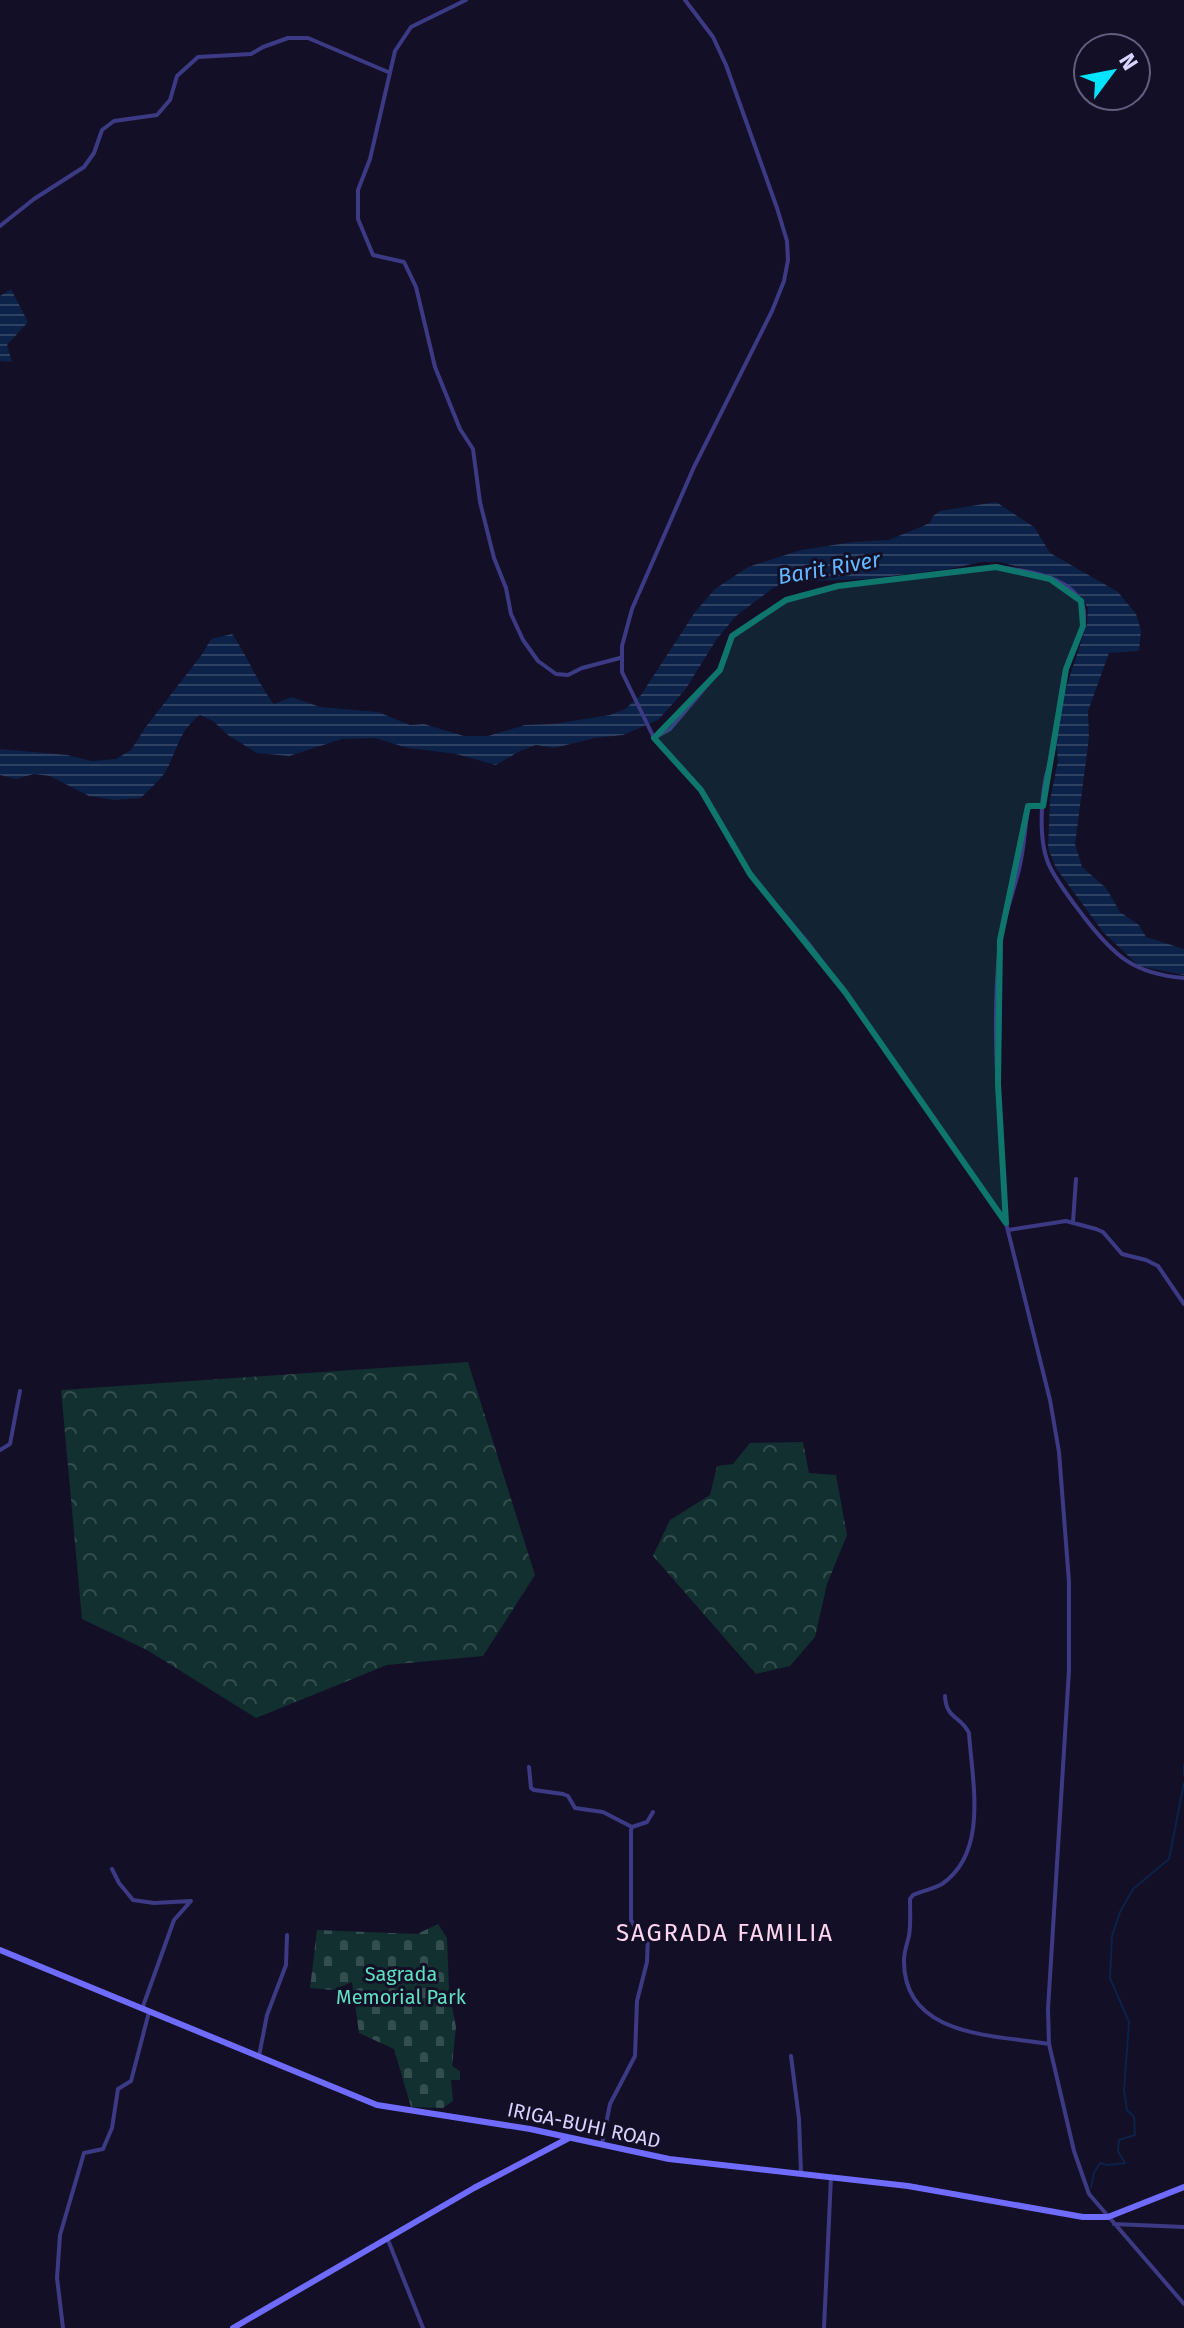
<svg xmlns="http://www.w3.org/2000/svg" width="1184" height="2328" viewBox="0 0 1184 2328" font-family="'Fira Sans',sans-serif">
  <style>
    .forest { fill: url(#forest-crowns) }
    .cemetery { fill: url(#cemetery-stones) }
    .water { fill: url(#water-rules) }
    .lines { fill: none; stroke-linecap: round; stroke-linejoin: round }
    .stream { stroke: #0c2248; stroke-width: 2 }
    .street { stroke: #3d3a85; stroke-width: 4 }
    .secondary { stroke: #6f6bff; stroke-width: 6 }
    .marked { fill: #0f766e; fill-opacity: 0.2; stroke: #0f766e; stroke-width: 6; stroke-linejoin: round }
    .labels { text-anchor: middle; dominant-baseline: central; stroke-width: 6; stroke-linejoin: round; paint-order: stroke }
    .park-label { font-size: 20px; fill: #5fe0c0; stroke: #130f26 }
    .street-label { font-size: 20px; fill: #d9d4ff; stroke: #130f26 }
    .water-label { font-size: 22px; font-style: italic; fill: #62b6ff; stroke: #130f26 }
    .quarter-label { font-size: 24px; letter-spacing: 2px; fill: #ffd6f0; stroke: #130f26 }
  </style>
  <defs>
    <pattern id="forest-crowns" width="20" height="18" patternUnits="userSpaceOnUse" patternTransform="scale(2)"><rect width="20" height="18" fill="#12302f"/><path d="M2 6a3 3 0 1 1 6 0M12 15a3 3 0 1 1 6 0" fill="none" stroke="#344d4e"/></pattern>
    <pattern id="cemetery-stones" width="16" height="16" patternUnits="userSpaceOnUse" patternTransform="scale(2)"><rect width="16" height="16" fill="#12302f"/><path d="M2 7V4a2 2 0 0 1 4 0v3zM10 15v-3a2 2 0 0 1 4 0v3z" fill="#344d4e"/></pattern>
    <pattern id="water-rules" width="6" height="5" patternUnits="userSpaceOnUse" patternTransform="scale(2)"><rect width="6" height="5" fill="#0c2248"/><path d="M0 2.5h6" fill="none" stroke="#2f4163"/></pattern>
  </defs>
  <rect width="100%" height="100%" fill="#130f26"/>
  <path class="forest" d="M468,1362L535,1575L483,1656L387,1665L256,1718L147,1650L82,1619L61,1390Z
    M803,1442L809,1473L836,1475L847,1535L827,1584L815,1637L790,1666L756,1674L653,1556L670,1520L710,1495L717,1466L733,1464L750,1443Z"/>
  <path class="cemetery" d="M438,1924L447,1938L449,1990L456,2027L452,2066L460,2071V2080H451L453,2101L443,2108L411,2107L394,2049L359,2033L352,1982L333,1990L310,1988L317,1930L417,1934Z"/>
  <path class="water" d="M11,289L28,322L7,345L12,362L0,361V296Z
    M996,502L1034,527L1050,553L1118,592L1136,614L1141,631L1139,651L1109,653L1088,711L1089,738L1075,844L1082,867L1106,888L1120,912L1139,925L1146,937L1184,949V975L1139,966L1103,932L1056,868L1048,848L1050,800L1058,761L1056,742L1065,691L1087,624L1088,608L1073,588L1041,573L1000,562H982L948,569L866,579L789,582L773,588L736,616L716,640L685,690L658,720L623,735L595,738L554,748L536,745L520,751L496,765L456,754L408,748L375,738L342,739L289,756L257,753L228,735L213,721L200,715C179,731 178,748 167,769C161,780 149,789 141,798L115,800L89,796L50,776L34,774L16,779L0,775V749L67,755L92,761L116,759L131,750L145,728L203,653L211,639L232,634C248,656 257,683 274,704L292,697L320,707L378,712L410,725L424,724L464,736H488L525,725L553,724L610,715L625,709L641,695L695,612L715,589L748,567L801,550L853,542L889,540L930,523L933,516L940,511Z"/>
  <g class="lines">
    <path class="stream" d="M1184,1765V1775
      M1091,2187L1094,2173L1100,2163L1108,2165L1125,2163L1118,2151L1119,2140L1135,2135L1134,2117L1127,2110L1124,2090L1129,2022L1110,1978L1112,1936L1120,1912L1133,1889L1169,1859L1184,1783"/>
    <path class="street" d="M466,0L411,27L395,51L370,159L358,190V219L373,255L404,262L416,287L435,367L460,429L473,449L480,502L494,558L506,588L511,614L523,640L538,661L556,674L568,675L582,668L620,658
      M685,0L713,37L726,65L777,208L787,241L788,260L784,281L772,311L694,467L632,609L622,646V672L654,738L701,790L750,874L808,943L845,992L1006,1223L1050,1400L1059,1452L1069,1582V1670L1048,2009L1049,2044L1074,2151L1089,2194L1184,2304
      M0,226L34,199L84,167L94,153L102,130L114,121L157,115L170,100L177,76L198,57L251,54L263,47L288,38H308L388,72
      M654,738L670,729L720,670L732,636L786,600L838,586L996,567C1023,570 1070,575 1082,604C1091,624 1071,648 1066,668C1059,695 1058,724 1053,752C1052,761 1048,768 1046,776C1041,801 1038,843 1050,867C1059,885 1072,901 1084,917C1114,956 1134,974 1184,978
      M1006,1221C1001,1129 990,1035 1000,944C1003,919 1012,897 1018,873C1024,852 1025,828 1028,806H1043
      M1073,1222L1076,1179
      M1008,1230L1066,1221L1096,1229L1103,1232L1122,1254L1146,1260L1158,1266L1184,1304
      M0,1450L10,1444L20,1391
      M945,1696C946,1719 961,1716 969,1733C972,1781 989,1852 942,1884C933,1889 922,1891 913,1895L910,1899C910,1911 911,1924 909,1936C907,1944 904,1952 904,1960C903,2037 994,2035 1049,2044
      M529,1767L531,1788L534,1790L563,1794L568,1796L575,1808L603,1812L632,1827
      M112,1869L119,1883L133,1900L154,1903L191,1901L174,1920L142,2009
      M259,2056L267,2015L286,1965L287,1935
      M791,2056L799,2119L801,2173
      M602,2144L610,2104L635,2056L637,2001L647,1962L648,1934L635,1927L631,1920V1830L632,1827L647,1822L653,1812
      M1114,2224L1184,2227
      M388,2240L423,2328
      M63,2328L57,2278L60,2235L84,2153L103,2149L112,2128L118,2089L131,2081L149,2012
      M824,2328L831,2177"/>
    <path class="secondary" d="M0,1950L377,2105L530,2129L669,2159L908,2186L1083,2217H1108L1184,2187
      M233,2328L474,2188L569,2138"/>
  </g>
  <path class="marked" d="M996,567L1050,579L1081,601L1083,626L1066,669L1043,806H1028L1000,940L998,1084L1006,1223L845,992L750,874L701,790L654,738L720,670L732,636L786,600L838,586Z"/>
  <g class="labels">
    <g class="park-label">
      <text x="401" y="1974">Sagrada<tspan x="401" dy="23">Memorial Park</tspan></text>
    </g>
    <g class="street-label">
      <text transform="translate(584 2125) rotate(12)">IRIGA-BUHI ROAD</text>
    </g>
    <g class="water-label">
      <text transform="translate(829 568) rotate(-10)">Barit River</text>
    </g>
    <g class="quarter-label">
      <text x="725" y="1933">SAGRADA FAMILIA</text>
    </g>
  </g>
  <g transform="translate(1112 72) rotate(58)"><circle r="38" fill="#130f26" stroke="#625e7d" stroke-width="2"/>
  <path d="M0-6L14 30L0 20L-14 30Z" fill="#00e5ff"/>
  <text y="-12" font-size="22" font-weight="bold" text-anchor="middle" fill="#d9d4ff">N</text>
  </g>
</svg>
